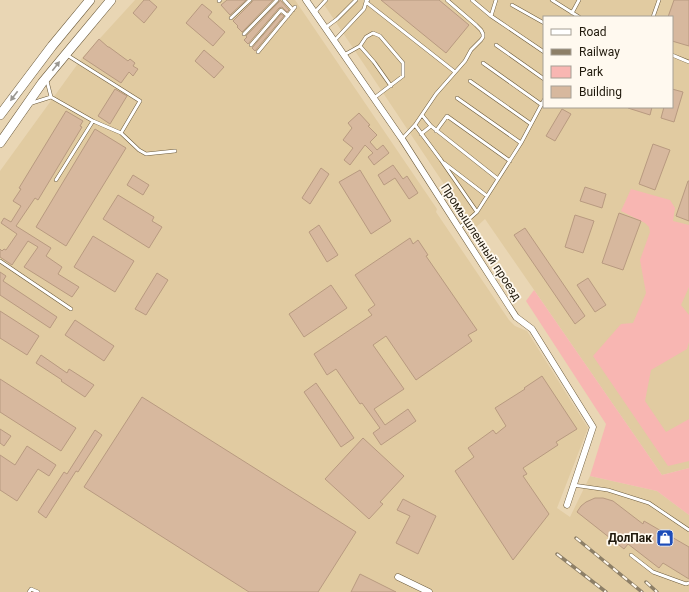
<svg xmlns="http://www.w3.org/2000/svg" width="689" height="592" font-family="Roboto,sans-serif">
<rect width="100%" height="100%" fill="#e9d6b4"/>
<path fill="#e1cba1" fill-rule="evenodd" d="M135,0h160l142,209 -1,3 73,108 6,6 12,5 61,97 -31,80 13,9 20,-41 67,15 32,24v77h-689v-421l82,-113z
M321,0h368v468l-27,7 -177,-256 -11,10zM544,17h128v90h-128z"/>
<path fill="#f8b6b2" d="M631,189l39,11 5,8 -2,13 16,4v62l-8,18 8,10v27l-2,7 -36,21 -6,31 21,31 23,-13v42l-21,5 -75,-110 28,-32 12,-1 13,-30 -6,-33 10,-28 -1,-5 -4,-4 -24,-12z
M534,290l128,185 27,-7v47l-32,-24 -67,-15 16,-52 -80,-123z"/>
<path fill="#d7b89e" stroke="#b89a80" d="M144,0h5l8,7 -13,16 -11,-10z
M227,0h19l-16,15 -9,-10z
M253,0h20l-31,32 -5,-5 1,-1 -5,-5 19,-19z
M280,0l9,10 -2,2 -5,-5 -3,1 -31,36 -4,-4 3,-3 -1,-1 33,-34z
M381,0h58l30,25 -23,28z
M674,0h15v46l-17,-5v-24h-4z
M202,4l10,8 -4,5 17,15 -12,14 -27,-23z
M281,14l3,2 -29,35 -3,-3z
M99,39l9,8h1l19,14 2,-2 5,4 -2,3 5,3 -5,7 -4,-4 -8,11 -38,-25z
M204,50l20,17 -10,11 -19,-17z
M115,89l12,7 -17,28 -12,-8z
M672,89l11,3 -9,30 -13,-4 3,-11h8z
M629,107h23l-2,8 -22,-7z
M562,109l9,5 -16,27 -9,-5z
M66,111l17,10 -3,5 2,1 -44,73 -3,-2 -19,28 35,22 -5,8 16,11 -4,7 21,13 -7,10 -48,-30 14,-20 -10,-6 -16,24 -12,-8v-8l2,2 2,-2 2,1 11,-16 -16,-11 3,-5 7,4 10,-16 -8,-5 8,-12 -2,-1z
M359,113l11,12 -2,1 9,9 -7,7 7,8 6,-5 6,8 -15,12 -6,-8 5,-4 -8,-8 -15,20 -6,-5 9,-12 -10,-8 9,-12 -4,-5z
M95,129l31,19 -60,98 -30,-19z
M653,144l17,6 -15,40 -16,-6z
M393,165l10,14 4,-3 11,17 -9,6 -14,-21 -11,7 -6,-10z
M321,168l8,6 -19,30 -8,-6z
M360,170l31,51 -20,13 -32,-52z
M133,175l16,10 -6,10 -16,-10z
M688,181h1v40l-13,-5z
M585,187l21,7 -4,14 -22,-7z
M118,195l36,22 -2,4 10,6 -13,21 -46,-29z
M619,213l22,8 -18,49 -21,-7z
M575,215l19,6 -11,32 -18,-6z
M319,225l19,30 -11,7 -18,-30z
M525,228l60,88 -10,8 -61,-89z
M93,236l41,25 -19,31 -41,-25z
M410,238l3,6 5,-4 10,15 -2,1 51,74 -9,5 4,6 -56,39 -30,-44 -13,9 31,44 -30,20 11,16 23,-16 8,12 -35,24 -8,-12 7,-5 -18,-25 -2,1 -24,-35 -9,6 -13,-21 58,-39 -4,-5 7,-5 -20,-30z
M0,272l6,4 -3,5 54,36 -7,11 -50,-33z
M157,273l11,7 -22,35 -11,-6z
M588,278l18,27 -11,7 -18,-27z
M331,285l16,23 -43,29 -15,-23z
M0,311l39,25 -12,19 -27,-17z
M75,320l39,26 -10,15 -39,-26z
M41,355l26,18 2,-4 25,16 -9,12 -24,-16 1,-1 -26,-17z
M542,376l35,53 -21,13 2,3 -35,23 4,6 -4,2 26,38 -36,46 -58,-89 19,-14 -6,-9 25,-18 3,4 10,-8 -11,-18 30,-19 -1,-1z
M0,379l76,49 -15,23 -61,-39z
M316,383l38,55 -13,9 -37,-55z
M142,397l214,135 -38,60h-69l-165,-105z
M0,429l11,7 -7,10 -4,-3z
M95,430l7,5 -24,37 -2,-1 -30,47 -8,-6 26,-40 3,2z
M363,438l41,38 -24,26 3,2 -14,15 -44,-40z
M27,446l29,19 -7,11 -11,-7 -21,32 -17,-11v-35l15,10z
M595,498h8l10,3 30,23 1,-3 45,26v32l-26,-16 -4,5 -31,-24 -4,5 -47,-37 4,-6 5,-4z
M403,499l33,17 -18,38 -22,-11 14,-27 -13,-6z
M360,574l36,18h-45z"/>
<g fill="none" stroke-linecap="round" stroke-linejoin="round">
<defs>
<path id="lane" d="M284,0l9,10
M366,0v2l89,70
M472,0l19,16 53,36
M552,0l27,17
M219,1l1,-1
M512,5l32,18
M315,12l11,-12
M572,13l7,-13
M491,16l5,-16
M653,17l6,-17
M231,18l19,-18
M325,28l12,-9 19,-19
M244,34l33,-34
M334,41l30,-32 2,-7 2,-2
M251,45l30,-35 7,6
M496,45l48,34
M360,46l14,16 17,24
M258,52l37,-45
M67,55l73,46 -19,32 18,17 7,4 29,-3
M344,55l16,-9 6,-9 7,-4 7,3 23,27v13l-29,22
M672,55l17,7
M483,63l59,42
M47,81l4,16
M470,81l61,43
M457,98l64,45
M32,103l19,-6 42,24 -37,59
M422,115l9,11 67,53
M93,121l28,12
M415,125l26,35 36,52
M436,131l11,-15 63,45
M421,134l10,-8
M402,139l13,-14 21,-31 29,-33 6,-11 10,-10 2,-3v-3l-2,-4 -5,-5 -29,-25
M444,163l43,33
M459,228l18,-16 44,-69 23,-43
M0,261l71,48
M573,485l35,5 41,13 40,27
M631,555l22,17 33,12 3,-1
M29,592l2,-3 7,3"/>
<path id="street" d="M306,0l96,139 114,178 16,12 61,98 -26,78
M398,577l31,15"/>
<path id="secondary" d="M0,115l52,-69 38,-46
M0,143l42,-60 24,-29 45,-54"/>
</defs>
<use href="#lane" stroke="#6c5b3c" stroke-width="4"/>
<use href="#street" stroke="#6c5b3c" stroke-width="7"/>
<use href="#secondary" stroke="#6c5b3c" stroke-width="10"/>
<use href="#lane" stroke="#fff" stroke-width="3"/>
<use href="#street" stroke="#fff" stroke-width="6"/>
<use href="#secondary" stroke="#fff" stroke-width="9"/>
<defs>
<path id="rail" d="M576,538l66,54
M557,554l49,38
M646,582l11,10"/>
</defs>
<use href="#rail" stroke="#8d7f67" stroke-width="3.5"/>
<use href="#rail" stroke="#fff9ef" stroke-width="2" stroke-dasharray="6" stroke-linecap="butt"/>
</g>
<defs><path id="oneway-solid" d="M-6-.8H1V-3.2L6.5 0L1 3.2V.8H-6Z"/></defs>
<g fill="#9b9892">
<use href="#oneway-solid" transform="translate(56 66) rotate(-52)"/>
<use href="#oneway-solid" transform="translate(14 96) rotate(127)"/>
</g>
<defs>
<symbol id="shop-square" viewBox="-11 -11 22 22"><rect x="-9" y="-9" width="18" height="18" rx="4" fill="#1c4cb9" stroke="#fff9ef"/><path d="M-5-2.5h2.3a2.7 3.5 0 0 1 5.4 0H5L5.5 6h-11ZM-1.5-2.5h3a1.5 2.3 0 0 0-3 0Z" fill="#fff"/></symbol>
</defs>
<g fill-rule="evenodd">
<use href="#shop-square" x="655" y="528" width="20" height="20"/>
</g>
<g text-anchor="middle" stroke-width="3.5" stroke-linejoin="round" paint-order="stroke">
<g font-size="12" fill="#211a0d" stroke="#fff9ef">
<text transform="translate(481 242) rotate(57)" y="4">Промышленный проезд</text>
</g>
<g font-size="12" font-weight="bold" fill="#211a0d" stroke="#fff9ef" text-anchor="end">
<text x="652" y="542">ДолПак</text>
</g>
</g>
<rect x="543" y="16" width="130" height="92" fill="#fff9ef" stroke="#a6a095"/>
<rect x="551" y="29" width="20" height="6" fill="#ffffff" stroke="#a6a095"/>
<text x="579" y="36" font-size="12" fill="#211a0d">Road</text>
<rect x="551" y="49" width="20" height="6" fill="#8d7f67" stroke="#a6a095"/>
<text x="579" y="56" font-size="12" fill="#211a0d">Railway</text>
<rect x="551" y="66" width="20" height="12" fill="#f8b6b2" stroke="#a6a095"/>
<text x="579" y="76" font-size="12" fill="#211a0d">Park</text>
<rect x="551" y="86" width="20" height="12" fill="#d7b89e" stroke="#a6a095"/>
<text x="579" y="96" font-size="12" fill="#211a0d">Building</text>
</svg>
